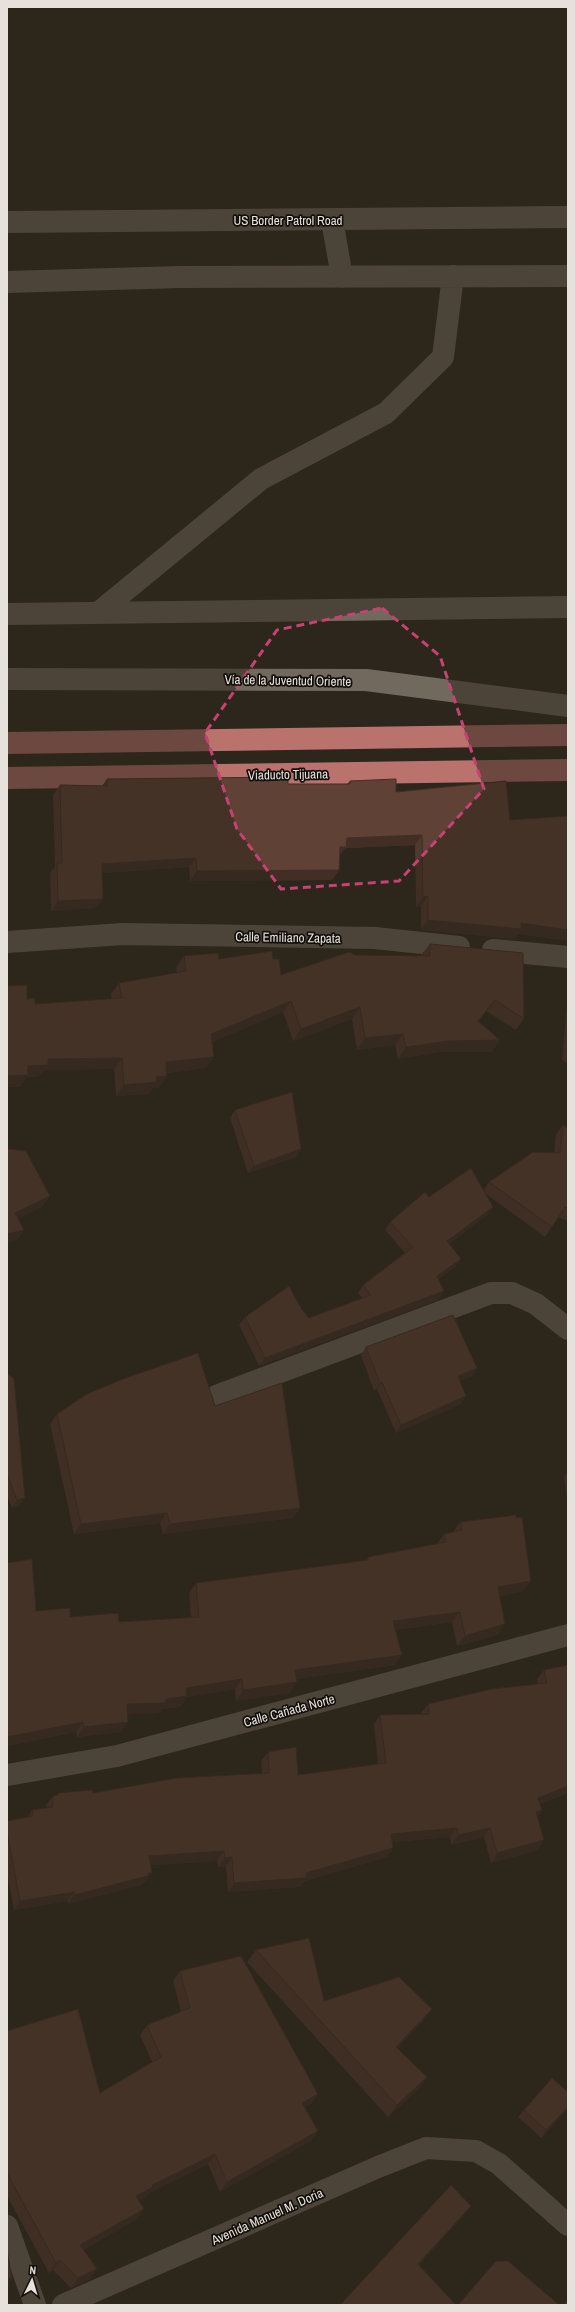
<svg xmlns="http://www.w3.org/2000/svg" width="575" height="2312" font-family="'Archivo Narrow',sans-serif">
<rect width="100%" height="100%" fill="#2d261c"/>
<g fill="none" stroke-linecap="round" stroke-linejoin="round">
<path stroke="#72695e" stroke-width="22" d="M332,220l10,57
M7,222l561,-5
M7,282l174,-5 387,-1
M98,613l163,-134 125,-66 57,-56 10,-81
M7,614l561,-7
M7,679l359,1 202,26
M7,942l116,-8 252,4 84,9
M493,950l75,7
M216,1396l275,-103h21l24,11 32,25
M7,1775l110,-19 451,-121
M7,2226l28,79
M63,2305l315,-138 48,-19 50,3 23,13 69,61"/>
<path stroke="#ba726d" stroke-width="22" d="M7,743l561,-8
M7,778l561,-8"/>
</g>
<path fill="#52382e" d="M107,779l181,5h59l3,-3 46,11 122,142 -3,5 -94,-9v-24l-5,1 -1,-62 -70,3 -6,8v14l-7,10 -142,1 -1,-14 -87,6 1,26 -7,9 -45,3 -1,-38 5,-7 -2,-71 7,-10 42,1z
M430,944l94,75 -8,11 -30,-19 -7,11 13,30h-52l-42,7 -3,-14 -38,5 -5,-31 -59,22 -10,-29 -71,30 -6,26 -39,5 -8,15h-6l-4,6 -33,2 -2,-27 -70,1 -4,6 -13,1 -7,10h-13v-101l28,18 77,-5 -1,-5 8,-11 58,-10 -1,-6 8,-11 35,3h54l8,16 74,-20 66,1v-1z
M568,994v70l-6,-4z
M235,1110l66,39 -5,8 -48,16 -18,-55z
M563,1125l5,3v93l-10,-4 -13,20 -59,-43 7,13 -6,8 -38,29 12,15 -6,8 -17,12 6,12 -6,9 -179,66 -20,-41 6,-8 57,-7 7,8 53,-20 -4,-5 5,-8 42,-32 -20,-23 5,-8 39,-25 55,-7 5,-8 65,-29 2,-19z
M366,1347l111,21 -5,8 -12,5 6,15 -5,8 -65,29 -19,-44 -3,2 -13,-36z
M7,1373l12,133 -7,2 -5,-12z
M215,1406l85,102 -7,10 -130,16 -3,-11 -86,11 -24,-110 7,-10z
M568,1471v36l-4,-30z
M460,1522l63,69 -23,5 -2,39 -41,11 -5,-24 -57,8v35l-99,14 -6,14 -54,8 -1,-12 -48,8 -7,10 -18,2 -3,4 -32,1 -6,18 -44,5 -1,-5 -69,14v-183l29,48 34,6 49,5 72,-4 -2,-25 7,-10 170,-23 2,-3 69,-13 7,-10 9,-2z
M544,1670l24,123 -28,11 -2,13v33l-47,13 -7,-26 -33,8 -1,-8 -58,5 1,6 -6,9 -82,24 -5,6 -72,5 -2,-25h-8l-1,-6 -66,4 1,8 -7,9h-1l-3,3 -73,19 -1,-3 -53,9 -7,-36v-53l21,-4 4,-7 15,-2 -1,-3 7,-9h3l2,-3h35l169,-20 -1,-12 7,-9 30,23 80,-11 -4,-40 6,-9 42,-1 -1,-1 7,-9 110,-20 -1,-5z
M256,1950l68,51 108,8 -9,12 -25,27 21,41 -31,28 -141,-155z
M180,1971l138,123 -7,10 -6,3 13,24 -7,10 -91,51 -12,-28 -59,29 -3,4 -7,4 -2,18 -54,31 7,29 -19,9 -18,-18 -4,3 -42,-77v-165l93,62 52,-31 -12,-27 7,-10 34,-13 -8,-31z
M568,2092v17l-27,29 -23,-21 6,-7z"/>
<path fill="#422e25" d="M422,835l-7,10 -70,3 -6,9h-6l14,-19z
M196,858l-7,9 -94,6 7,-9z
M339,870l-7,10 -142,1 7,-10z
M428,896l-7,10 -5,1 7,-10z
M103,899l-7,9 -45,3 7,-10z
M428,920l93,3 47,7v11l-50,-7 -3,5 -94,-9z
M291,1001l-8,11 -80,34 8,-12z
M360,1007l-8,12 -59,22 8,-12z
M403,1034l-8,11 -38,5 8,-12z
M500,1040l-8,12h-52l-42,7 8,-12 42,-6z
M214,1057l-8,11 -48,6 8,-12z
M122,1058l-8,11 -70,1 -4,6 -13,1 -7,10h-13v-11l21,-10 20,-7z
M167,1076l-8,12h-6l-4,6 -33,2 8,-11 32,-8z
M301,1149l-5,8 -48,16 6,-7z
M50,1196l-8,11 -35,17 8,-11z
M493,1207l-6,8 -46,34 6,-8z
M24,1230l-7,10 -10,3v-9z
M461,1259l-6,8 -24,17 6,-8z
M444,1291l-6,9 -179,66 6,-8z
M477,1368l-5,8 -20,8 6,-8z
M382,1382l-5,7 -3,2 6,-8z
M466,1396l-5,8 -65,29 5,-8z
M25,1498l-6,8 -7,2 5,-8z
M300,1508l-7,10 -130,16 7,-10z
M167,1513l-7,10 -86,11 7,-10z
M531,1581l-8,10 -32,7 7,-11z
M460,1612l-8,10 -67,9 8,-10z
M505,1624l-7,11 -41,11 8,-10z
M402,1655l-7,10 -107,15 7,-10z
M242,1679l-7,10 -48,8 -7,10 -18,2 -3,4 -40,2 8,-11 39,-5 20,-11z
M297,1682l-7,11 -54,8 7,-11z
M83,1722l-7,10 -69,14v-9z
M128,1722l-7,10 -44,5 7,-10z
M568,1786v7l-37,14 7,-9z
M542,1810l-7,10 1,-8z
M457,1828l-7,9 -66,6 7,-9z
M490,1828l-6,9 -33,8 7,-10z
M544,1840l-6,10 -47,13 6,-10z
M393,1848l-6,9 -82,24 -5,6 -72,5 6,-9 72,-10z
M224,1851l-7,10 -74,5 6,-10z
M232,1857l-6,10h-8l7,-9z
M148,1873h4l-7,9h-1l-3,3 -73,19 6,-9z
M74,1892l-7,9 -53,9 6,-9z
M432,2009l-9,12 -35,38 8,-12z
M427,2077l-8,12 -31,28 9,-12z
M318,2094l-7,10 -16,9 7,-10z
M568,2107v2l-27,29 5,-8z
M318,2131l-7,10 -91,51 7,-10z
M215,2154l-7,10 -59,29 -3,4 -16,9 6,-10 16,-11z
M471,2206l-7,9 -52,58 6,-9z
M144,2209l-7,10 -64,36 7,-10z
M60,2260l-7,10 -4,3 7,-10z
M97,2269l-7,10 -19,9 7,-10z
M7,2278h5l-5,7z"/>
<path fill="#5f4135" stroke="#422e25" d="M288,777v7h62v-3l46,-2v13l110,-11 4,39 58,-4v114l-47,-7v6l-93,-9v-24l-5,1 -1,-62 -75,3 -1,9h-6l-1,23 -142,1 -1,-13 -94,6 1,35 -45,2 -1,-38h5l-2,-78 47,1v-7z
M430,944l93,9 1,66 -29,-19 -17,21 22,19 -52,1 -42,6 -3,-13 -38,4 -5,-31 -59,22 -10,-28 -80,33 3,23 -48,5 1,14 -11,1 1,5 -33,3 -2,-27 -74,1v6l-20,1v9l-21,1v-90l20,-1v14l8,-1v6l87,-6 -3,-15 67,-12 -2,-15 34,-3 1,6 53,-8 1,8h6l2,16 68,-23 6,3 75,1z
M292,1092l9,57 -47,17 -19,-56z
M563,1125l5,3v80l-3,-1 -13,20 -63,-45 44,-30 27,1z
M9,1149l17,2 24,45 -35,17 9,17 -17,4v-84z
M471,1168l22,39 -46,34 14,18 -24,17 7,15 -179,67 -20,-41 44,-31 13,24 7,8 62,-23 -8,-10 50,-38 -23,-25 35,-30 4,5z
M453,1315l24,53 -19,8 8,20 -65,29 -19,-43 -2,1 -14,-36z
M198,1353l17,53 67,-23 18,125 -130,16 -3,-11 -86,11 -24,-110 30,-20 36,-15z
M7,1373l7,6 11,119 -8,2 -10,-26z
M516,1515v3l6,-1 9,64 -33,6 7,37 -40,12 -5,-24 -67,9 9,34 -107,15 2,12 -54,8 -1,-11 -56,9 1,8 -21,3v4l-39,1 1,18 -44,5 -1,-5 -76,15v-174l25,-4 4,52 34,-3v9l48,-4 1,9 80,-5 -3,-34 172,-23v-3l78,-15 -2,-8 18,-4 -2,-8z
M568,1665v121l-30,12 4,12 -6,2 8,28 -47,13 -7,-25 -32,7 -1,-7 -66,6 2,14 -87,25v5l-72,5 -2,-26 -7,1 -1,-7 -75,5 3,17h-4v3l-74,19v-3l-54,9 -13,-70v-10l26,-5 -1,-6 21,-3v-11l5,-1v-2l34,-3 1,3 84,-15 92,-5 -1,-21 28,-5 2,28 88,-12 -6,-48 49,-1 -1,-10 64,-15 55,-6 -3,-13z
M309,1938l15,63 75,-24 33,32 -36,38 31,30 -30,28 -141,-155z
M241,1956l77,138 -16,9 16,28 -91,51 -12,-28 -63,31 1,2 -17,9 8,13 -64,36 17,24 -19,9 -18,-18 -4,3 -49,-90v-142l71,-22 22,84 61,-36 -14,-32 43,-17 -10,-37z
M552,2078l16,14v15l-22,23 -22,-20z
M451,2185l20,21 -53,58 38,41h-116z
M7,2251l5,27h-5z
M496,2261h12l51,44h-101z
M568,2300v5h-4z"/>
<path d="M0 0H575V2312H0ZM382,608l58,48 44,133 -85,92 -118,8 -44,-60 -32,-96 72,-103z" fill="#2d261c" fill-opacity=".55" fill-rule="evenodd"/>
<path fill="none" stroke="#c94075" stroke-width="3" stroke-dasharray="8 5" stroke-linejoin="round" d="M382,608l58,48 44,133 -85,92 -118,8 -44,-60 -32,-96 72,-103z"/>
<g text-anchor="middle" stroke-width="3.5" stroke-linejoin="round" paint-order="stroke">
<g font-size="13" fill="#e6e1db" stroke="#120f0b">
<text x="288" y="225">US Border Patrol Road</text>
<text transform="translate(288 680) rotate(1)" y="5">Vía de la Juventud Oriente</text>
<text transform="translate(288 774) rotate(-1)" y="5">Viaducto Tijuana</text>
<text transform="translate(288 937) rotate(1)" y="5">Calle Emiliano Zapata</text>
<text transform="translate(289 1710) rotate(-15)" y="5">Calle Cañada Norte</text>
<text transform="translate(267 2216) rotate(-24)" y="5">Avenida Manuel M. Doria</text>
</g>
</g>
<rect width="575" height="2312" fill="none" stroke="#e6e1db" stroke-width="16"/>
<g transform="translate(32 2280) rotate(5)" stroke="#120f0b" stroke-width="3" paint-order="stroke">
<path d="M0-3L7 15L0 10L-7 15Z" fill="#e6e1db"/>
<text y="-6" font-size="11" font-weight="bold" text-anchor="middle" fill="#e6e1db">N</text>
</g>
</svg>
